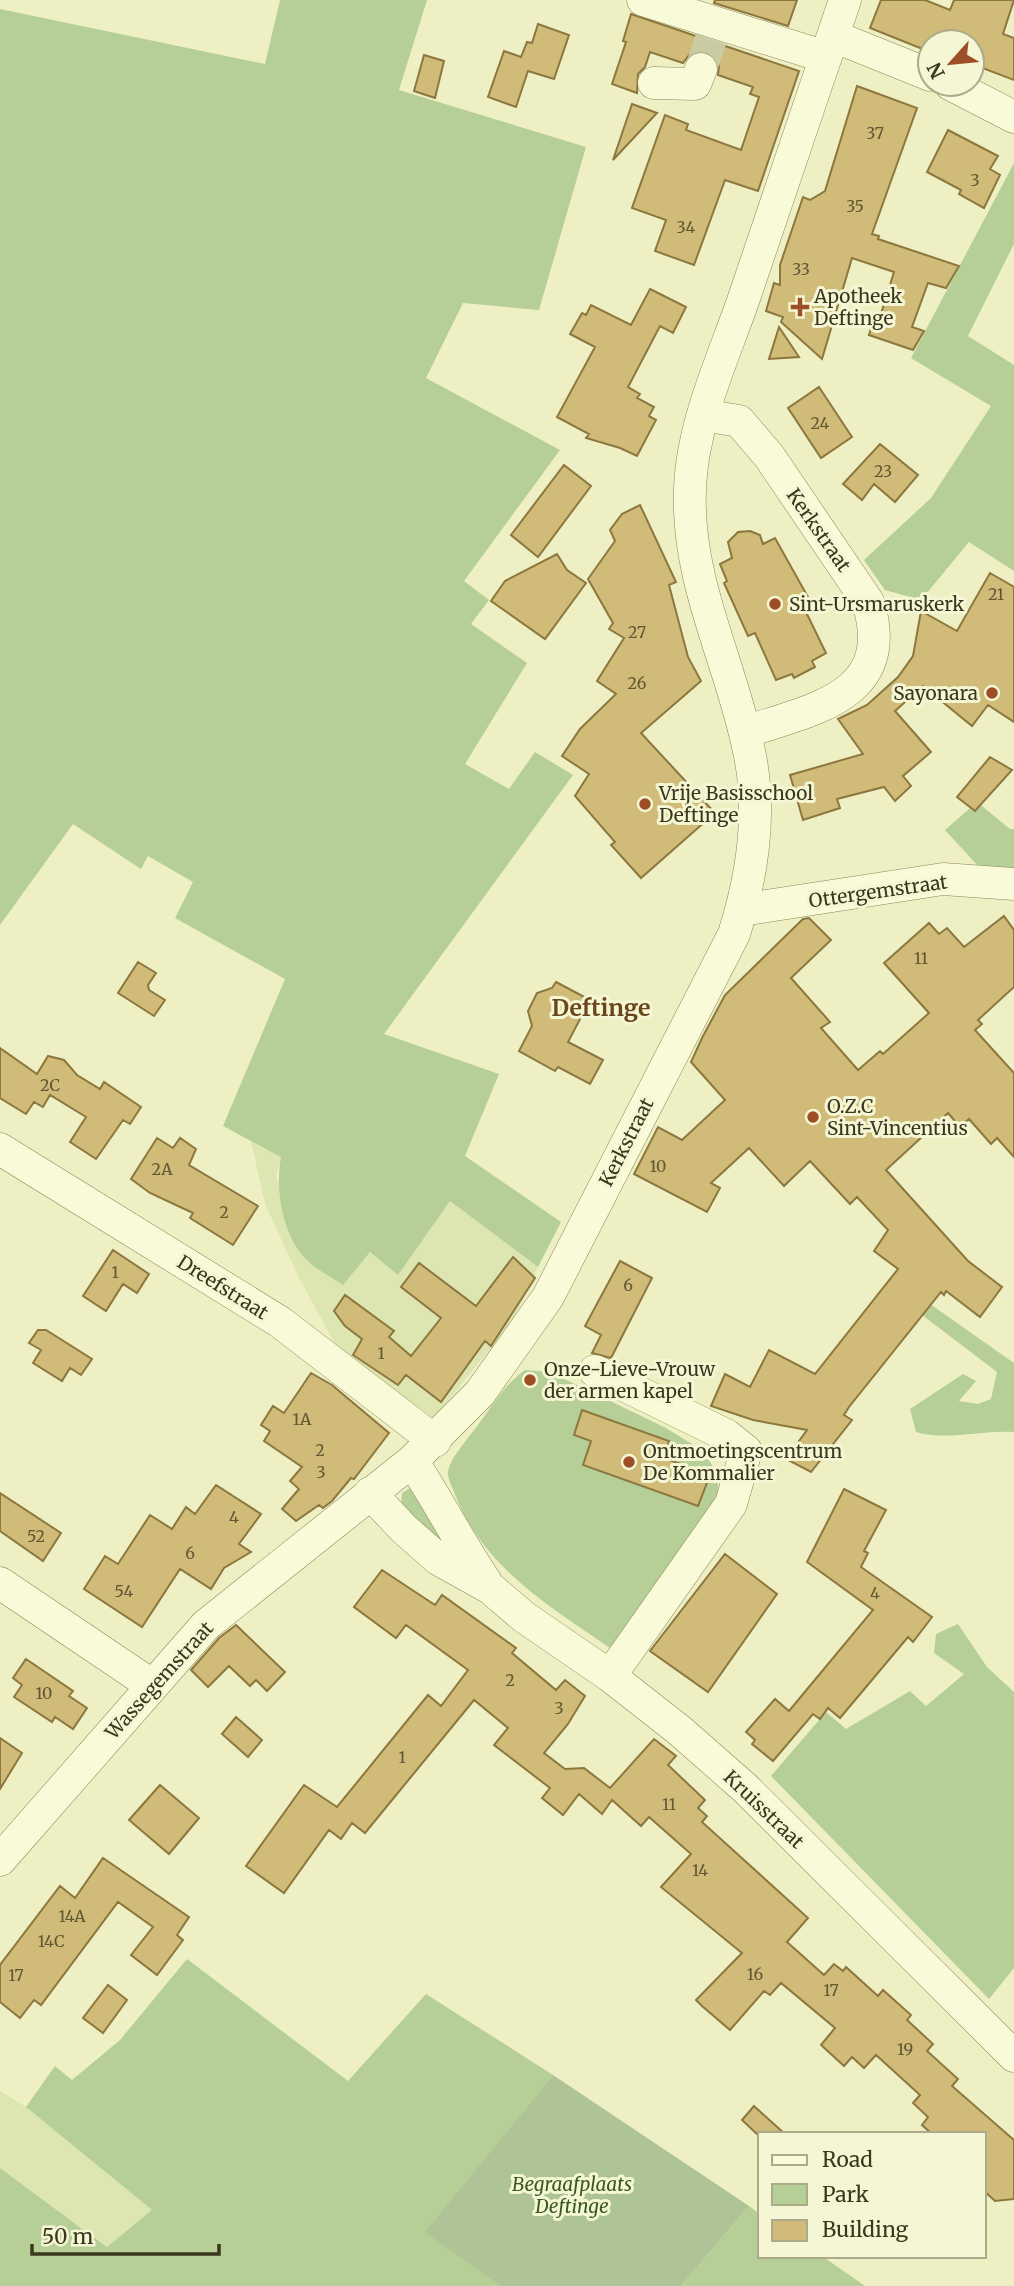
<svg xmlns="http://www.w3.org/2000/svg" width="1014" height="2286" font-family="Merriweather,serif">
<rect width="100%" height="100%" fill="#eef0c4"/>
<path fill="#dde6b1" d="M251,1141l30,16 -5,20 67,107 27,-32 28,22 52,-73 88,66 -24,52 -80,99 -95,-67 -40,-73 -34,-74z
M0,2091l26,16 126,103 -44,37 -108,-79z"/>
<path fill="#b5cf97" d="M280,0h147l-28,90 187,57 -47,163 -76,-7 -37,75 134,72 -96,131 25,19 -18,24 56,39 -62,101 44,25 26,-37 38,23 -189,259 115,40 -34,82 96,66 -23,45 -88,-66 -52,74 -28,-23 -27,33c-11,-8 -27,-15 -36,-25 -25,-24 -32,-72 -26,-103l-58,-31 62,-147 -110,-61 18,-36 -45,-26 -7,13 -68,-45 -73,101v-916l265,55z
M1014,163v81l-46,92 46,29v206l-45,-29 -48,58 -36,-10 -21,-30 67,-62 60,-92 -80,-48z
M977,802l33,27h4v46l-35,-8 -34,-37z
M930,1304l84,59v69c-32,-2 -68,9 -98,0l-6,-23 53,-35 13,7 -17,20 19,3 13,-5 6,-27 -75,-57z
M525,1370l25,2 114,55 40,24 14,25v32l-100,138 -8,2c-60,-41 -126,-81 -154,-151 -2,-7 -9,-18 -8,-25 3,-17 23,-36 32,-50 14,-19 25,-38 45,-52z
M410,1488h6l32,60 -47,-42 1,-13z
M958,1624l29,43 27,25v276l-25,31 -218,-223 55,-64 20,17 64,-38 16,15 38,-32 -30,-21 2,-19z
M187,1959l161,122 78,-87 127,81 -127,157 74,54h-500v-118l107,79 45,-37 -126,-103 29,-41 17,14 48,-40z
M749,2206l11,8v42h62l43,30h-184z"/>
<path fill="#afc496" d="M553,2075l196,131 -68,80h-181l-75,-54z"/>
<path fill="#d0bb78" stroke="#8c773e" stroke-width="2" d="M715,0h82l-9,26 -74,-23z
M881,0h44l25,10 4,-10h60l-11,34 11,4v42l-42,-16v-22h-42v10l-60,-24z
M631,14l168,57 -41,120 -33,-11 -31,85 -39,-14 11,-31 -34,-12 33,-93 23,9 -2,6 55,20 18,-53 -9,-3 3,-7 -35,-12 1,-9 -4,-9 -16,-6 -10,4 -6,8 -33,-11 -5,15 -7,7 -1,19 -25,-9 14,-42 -3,-1z
M538,24l31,11 -15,44 -26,-8 -12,36 -28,-10 16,-46 17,6 6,-15 5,1z
M424,55l20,6 -9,37 -21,-7z
M857,86l60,22 -45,126 7,2 -1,3 81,27 -13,22 -18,-5 -16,44 12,4 -11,19 -44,-15 6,-20 5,2 14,-45 -42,-14 -30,101 -41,-37 2,-5 -17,-6 8,-28 6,2v-20l23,-68 7,3 15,-9z
M632,104l25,9 -44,47z
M948,130l50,26 -8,13 10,6 -16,33 -25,-14 2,-4 -34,-18z
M650,289l36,18 -13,26 -13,-7 -32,61 12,7 -3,4 17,9 -5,9 7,4 -19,36 -17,-8 -34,-10 3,-4 -32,-17 38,-70 -25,-13 12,-21 4,2 5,-10 40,20z
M779,327l20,30 -30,2z
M819,387l33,50 -31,21 -33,-50z
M880,444l38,31 -23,27 -21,-18 -12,16 -19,-16z
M564,465l27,21 -53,71 -27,-22z
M640,505l36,77 -7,3 19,72 13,24 -60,52 74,80 -74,65 -30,-33 4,-3 -40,-46 14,-22 -27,-18 18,-27 36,-35 -19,-13 27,-43 -15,-9 4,-6 -25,-44 27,-38 -5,-11 12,-16z
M750,531l10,4 3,9 12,-6 38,68 -8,4 21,43 -14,8 3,6 -21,11 -2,-4 -16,6 -21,-47 -7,3 -24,-53 3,-2 -7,-17 12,-6 -4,-16 10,-10z
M557,554l10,16 19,13 -41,56 -54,-38 14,-20z
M990,573l24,14v135l-26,-17 -16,21 -49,-40 -28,25 36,41 -28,24 8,10 -16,15 -11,-14 -47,12 3,9 -37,12 -13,-45 73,-21 -25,-35 29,-14 31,-28 15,-21 8,-45 36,20z
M990,757l22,13 -37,41 -18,-14z
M1004,916l10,14v57l-36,33 4,4 -7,6 39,43v84l-17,-19 -6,6 -22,-25 -9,8 -12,-14 -62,57 82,91 34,26 -22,30 -34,-26 -2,4 -3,-3 -92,115 -5,8 8,5 -41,52 -25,-13 21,-29 -54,-10 -42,-14 14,-32 25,13 19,-37 46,24 83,-105 -24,-18 14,-21 -31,-33 -7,7 -40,-43 -26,25 -35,-38 -38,35 9,5 -13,24 -73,-38 24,-47 24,13 43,-40 -34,-38 11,-24 23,-43 78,-76 6,-1 22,22 -40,38 39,44 -9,6 37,42 22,-19 3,3 46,-41 -45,-50 45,-40 10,11 8,-6 17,19z
M138,962l18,11 -8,12 1,5 16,10 -11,16 -36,-23z
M556,982l34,18 -22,42 35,18 -13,24 -32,-17 -3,4 -36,-20 13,-25 -4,-15 9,-18 15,-5z
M0,1048l37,26 11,-18 16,4 13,15 23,14 4,-7 37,25 -11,17 -7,-4 -27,39 -26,-17 16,-25 -36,-22 -7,12 -9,-5 -8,12 -26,-16z
M157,1138l16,10 7,-10 16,11 -7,16 69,41 -25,39 -43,-27 3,-5 -43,-20 -19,-14z
M113,1250l36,24 -12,19 -14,-9 -17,27 -23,-15z
M513,1257l22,21 -44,68 -6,-5 -44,61 -35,-27 -8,10 -45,-30 9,-16 -17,-13 -11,-15 11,-16 49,36 -5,6 22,19 30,-38 -40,-31 18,-24 57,43z
M620,1261l32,17 -41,80 -19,-5 9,-18 -16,-9z
M38,1330h8l46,29 -11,16 -11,-7 -8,13 -29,-18 8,-13 -12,-7z
M311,1373l21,12 57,48 -35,46 -3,-1 -19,23 -9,7 -4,-3 -23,16 -14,-12 17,-20 -9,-8 12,-14 -38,-26 6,-10 -9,-6 12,-19 11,7z
M582,1410l87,31 -5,17 46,17 -12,31 -115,-41 8,-24 -17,-6z
M216,1485l45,29 -22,30 12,8 -27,16 -13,21 -31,-20 -38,58 -58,-38 21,-33 13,8 32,-49 22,14 14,-22 9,7z
M844,1489l42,21 -22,41 4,2 -7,14 71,50 -19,25 -5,-5 -68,81 -12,-10 -8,11 -7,-5 -40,47 -21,-17 3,-4 -9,-8 29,-33 14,12 84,-101 -66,-48z
M0,1493l61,40 -18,28 -43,-30z
M725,1554l52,40 -69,98 -58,-41z
M382,1570l53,35 7,-10 74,53 -4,5 44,37 9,-10 20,16 -17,28 -24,29 21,16 19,-1 26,20 44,-49 22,17 -8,9 37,35 -7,8 9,8 -5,6 106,96 -21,24 37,33 10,-11 9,7 3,-4 32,29 5,-6 28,25 -4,5 26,24 -6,7 31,28 -6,7 62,54v59l-19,2 -11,-10v-57h-52l-10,-9 6,-8 -15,-14 7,-8 -44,-40 -12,13 -12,-11 -8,9 -23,-21 14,-17 -54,-45 -11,12 -6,-4 -34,39 -28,-24 -6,-6 46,-47 -81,-66 30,-33 -42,-37 -8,9 -29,-26 -10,14 -23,-20 -16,21 -21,-17 8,-10 -56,-43 14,-17 -34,-28 -109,133 -13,-10 -11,16 -12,-9 -45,63 -38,-27 58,-81 33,22 91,-112 13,11 27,-36 -62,-45 -10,13 -42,-31z
M236,1625l49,47 -18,19 -11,-11 -6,6 -21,-20 -21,21 -17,-17 28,-32z
M26,1659l47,32 -4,5 18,12 -14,21 -18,-12 -3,5 -38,-25 8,-12 -9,-7z
M236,1717l26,23 -14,17 -26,-23z
M0,1738l22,15 -22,36z
M160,1785l39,33 -30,36 -40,-34z
M103,1858l86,59 -12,18 6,5 -26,35 -26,-20 22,-28 -35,-25 -77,103 -7,-5 -14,18 -20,-16v-37l60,-79 15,12z
M108,1985l19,15 -24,33 -20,-15z
M754,2106l31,28h-25v3l-18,-17z"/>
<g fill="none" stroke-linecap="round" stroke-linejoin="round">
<path stroke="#cacba3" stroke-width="32" stroke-dasharray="32 16" stroke-linecap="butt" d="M701,69l10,-30"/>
<defs>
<path id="minor" d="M643,0l183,57
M833,36l97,39
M654,83l41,1 6,-15
M950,84l64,33
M703,415l36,6 30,35 99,146c29,94 -54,107 -123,130
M741,910l202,-31 71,5
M0,1149l280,173 155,119
M595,1371l131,64 20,16 -15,53 -121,172
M412,1461c26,39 47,81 74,121
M370,1493l34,36 34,30 52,29 34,29 86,59 69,54 66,58 269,268
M0,1583l150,101
M0,1860l206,-235 206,-164 68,-68 68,-96 186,-363c18,-57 28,-123 15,-183 -18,-89 -63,-169 -59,-262 2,-64 32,-128 53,-188 34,-100 68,-201 102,-301"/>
</defs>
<use href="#minor" stroke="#8c8559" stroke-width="33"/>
<use href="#minor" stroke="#f9fad8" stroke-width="32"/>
</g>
<g fill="#9e4e26" stroke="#f5f7d4" stroke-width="2.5">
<path d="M796.5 296.5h7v7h7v7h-7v7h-7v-7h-7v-7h7z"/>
<circle cx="775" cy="604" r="7"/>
<circle cx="992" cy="693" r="7"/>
<circle cx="645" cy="804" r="7"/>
<circle cx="813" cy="1117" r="7"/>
<circle cx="530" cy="1380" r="7"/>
<circle cx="629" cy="1462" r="7"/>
</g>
<g text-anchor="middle" stroke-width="6" stroke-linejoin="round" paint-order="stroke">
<g font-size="16" fill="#605734">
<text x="875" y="139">37</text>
<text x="975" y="186">3</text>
<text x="855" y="212">35</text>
<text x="686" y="233">34</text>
<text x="801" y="275">33</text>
<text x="820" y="429">24</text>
<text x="883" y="477">23</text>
<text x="996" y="600">21</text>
<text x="637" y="638">27</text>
<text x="637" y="689">26</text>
<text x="921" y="964">11</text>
<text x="50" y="1091">2C</text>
<text x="658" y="1172">10</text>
<text x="162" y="1175">2A</text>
<text x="224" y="1218">2</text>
<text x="115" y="1278">1</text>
<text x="628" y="1291">6</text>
<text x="381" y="1359">1</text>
<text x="302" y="1425">1A</text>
<text x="320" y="1456">2</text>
<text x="321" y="1478">3</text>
<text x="234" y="1523">4</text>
<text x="36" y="1542">52</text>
<text x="190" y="1559">6</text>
<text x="124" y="1597">54</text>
<text x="875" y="1599">4</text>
<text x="510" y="1686">2</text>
<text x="44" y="1699">10</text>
<text x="559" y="1714">3</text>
<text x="402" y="1763">1</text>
<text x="669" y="1810">11</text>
<text x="700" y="1876">14</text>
<text x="72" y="1922">14A</text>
<text x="51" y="1947">14C</text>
<text x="755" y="1980">16</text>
<text x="16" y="1981">17</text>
<text x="831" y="1996">17</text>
<text x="905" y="2055">19</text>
</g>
<g font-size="19" fill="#3b361e" stroke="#f5f7d4" text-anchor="start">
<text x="814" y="303">Apotheek<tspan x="814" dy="22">Deftinge</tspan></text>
<text x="789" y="611">Sint-Ursmaruskerk</text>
<text x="978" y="700" text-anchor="end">Sayonara</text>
<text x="659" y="800">Vrije Basisschool<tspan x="659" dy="22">Deftinge</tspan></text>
<text x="827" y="1113">O.Z.C<tspan x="827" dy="22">Sint-Vincentius</tspan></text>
<text x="544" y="1376">Onze-Lieve-Vrouw<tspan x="544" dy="22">der armen kapel</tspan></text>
<text x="643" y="1458">Ontmoetingscentrum<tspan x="643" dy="22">De Kommalier</tspan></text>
</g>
<g font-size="19" fill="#3b361e" stroke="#f5f7d4">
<text transform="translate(819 530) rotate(55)" y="7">Kerkstraat</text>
<text transform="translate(878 891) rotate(-8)" y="7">Ottergemstraat</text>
<text transform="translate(626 1142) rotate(-63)" y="7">Kerkstraat</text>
<text transform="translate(223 1287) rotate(32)" y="7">Dreefstraat</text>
<text transform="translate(159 1680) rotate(-48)" y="7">Wassegemstraat</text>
<text transform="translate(764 1809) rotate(44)" y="7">Kruisstraat</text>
</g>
<g font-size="19" font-style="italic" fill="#395824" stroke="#f5f7d4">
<text x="572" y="2191">Begraafplaats<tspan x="572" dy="22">Deftinge</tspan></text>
</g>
<g font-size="23" font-weight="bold" fill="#6a461b" stroke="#f5f7d4">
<text x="601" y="1016">Deftinge</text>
</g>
</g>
<rect x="758" y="2132" width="228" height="126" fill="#f5f7d4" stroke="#abaa8b" stroke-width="2"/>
<rect x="772" y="2155" width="35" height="10" fill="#f9fad8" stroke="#abaa8b" stroke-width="2"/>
<text x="822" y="2167" font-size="21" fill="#3b361e">Road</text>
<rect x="772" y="2184" width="35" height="21" fill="#b5cf97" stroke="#abaa8b" stroke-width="2"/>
<text x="822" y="2202" font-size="21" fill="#3b361e">Park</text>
<rect x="772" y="2220" width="35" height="21" fill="#d0bb78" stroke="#abaa8b" stroke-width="2"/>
<text x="822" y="2237" font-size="21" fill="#3b361e">Building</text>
<g transform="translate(951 63) rotate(243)"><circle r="33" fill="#f5f7d4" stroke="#abaa8b" stroke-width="2"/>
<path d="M0-5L12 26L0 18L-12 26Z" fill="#9e4e26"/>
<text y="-10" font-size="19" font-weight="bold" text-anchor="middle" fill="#3b361e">N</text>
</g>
<path d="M32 2244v10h187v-10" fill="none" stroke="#3b361e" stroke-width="3.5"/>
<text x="42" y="2244" font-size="21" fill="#3b361e" stroke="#f5f7d4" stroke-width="5" paint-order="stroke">50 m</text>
</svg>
